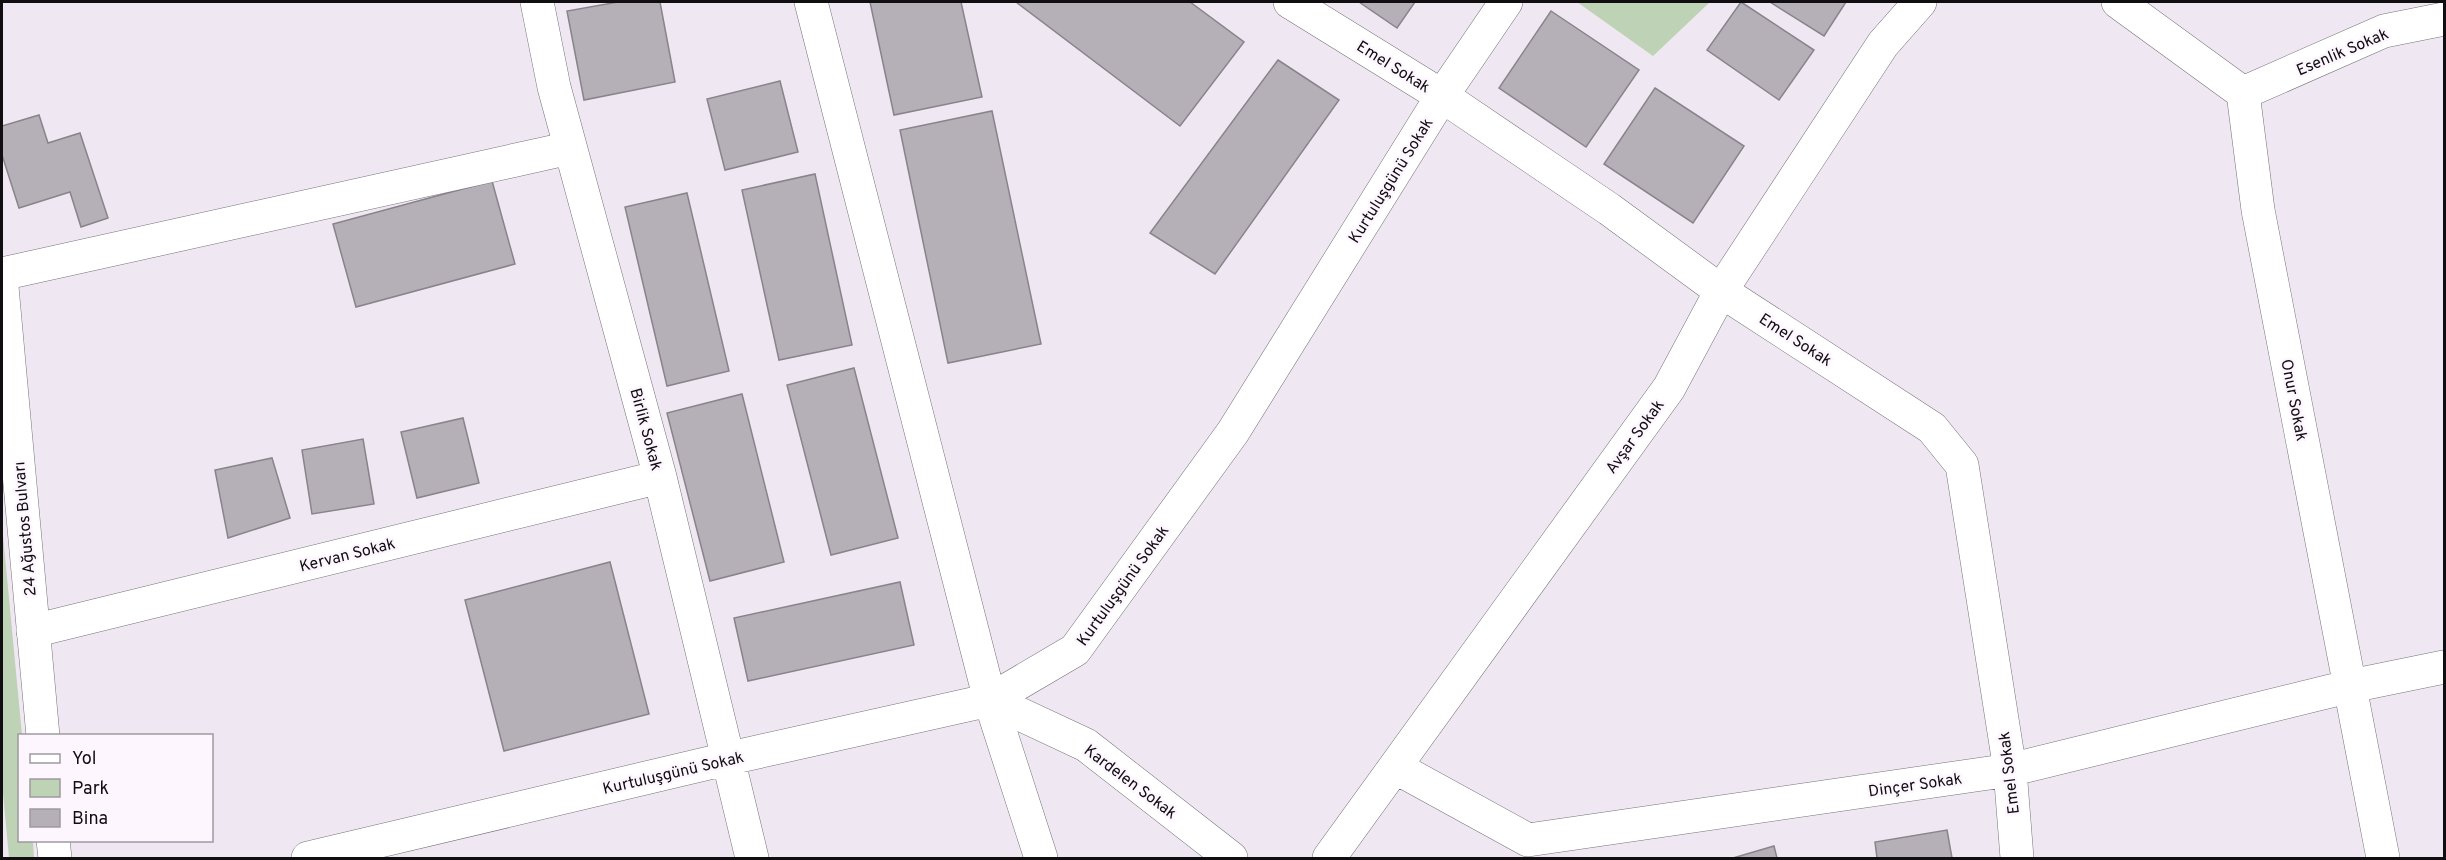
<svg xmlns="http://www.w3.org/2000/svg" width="2446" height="860" font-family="Overpass,sans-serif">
<rect width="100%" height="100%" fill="#efe8f2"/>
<path fill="#bed2b5" d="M1577,2h133l-57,54z
M2,525l20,210 -2,1v104l13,1 1,17h-25l-7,-76z"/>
<path fill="#b5afb7" stroke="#89838b" stroke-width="1.5" d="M618,2h42l15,80 -91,18 -17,-89z
M870,2h91l21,95 -88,18z
M1016,2h174l54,40 -64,84z
M1359,2h56l-18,26z
M1741,2l73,48 -35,50 -72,-50z
M1770,2h76l-22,34z
M1551,11l88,59 -53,77 -87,-59z
M1278,60l61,40 -124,174 -65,-41z
M780,81l18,71 -73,18 -18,-71z
M1655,88l89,58 -51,77 -89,-59z
M992,111l49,233 -93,19 -48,-233z
M39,115l9,28 32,-10 28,85 -27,9 -11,-35 -51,16 -17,-53v-29z
M815,174l37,171 -73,15 -37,-170z
M492,181l23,83 -159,43 -23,-83z
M687,193l42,178 -62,15 -42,-179z
M854,368l44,170 -67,17 -44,-170z
M742,394l42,168 -74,19 -43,-168z
M463,418l16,65 -62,15 -16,-66z
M363,439l11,65 -62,10 -10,-64z
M272,458l18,60 -62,20 -13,-68z
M610,562l39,152 -145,37 -39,-151z
M900,582l14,63 -166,36 -14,-63z
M1947,830l5,28h-75l-2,-16z
M1774,846l3,12h-44z"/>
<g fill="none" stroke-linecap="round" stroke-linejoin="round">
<defs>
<path id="street" d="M537,2l17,85 106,390 92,381
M811,2l179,698 51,158
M1290,2l152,94 167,113 112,82 211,137 30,37 48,305 7,88
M2118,2l125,91 15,117 125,648
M2243,93l141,-62 60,-12
M2,274l568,-126
M33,631l627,-154
M990,700l96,45 145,113
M1395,767l133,73 482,-70 341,-84 93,-19
M308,858l418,-99 264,-59 85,-50 158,-218 209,-336 64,-94
M1329,858l340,-470 52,-97 162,-247 37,-42"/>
<path id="secondary" d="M2,287l41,449
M53,840l2,18"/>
</defs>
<use href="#street" stroke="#78727a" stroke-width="34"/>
<use href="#secondary" stroke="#78727a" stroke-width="34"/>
<use href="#street" stroke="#fff" stroke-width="33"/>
<use href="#secondary" stroke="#fff" stroke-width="33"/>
</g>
<g text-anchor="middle" stroke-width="5" stroke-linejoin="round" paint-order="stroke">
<g font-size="16" fill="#110e11" stroke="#fdf6ff">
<text transform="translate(2342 51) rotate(-23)" y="6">Esenlik Sokak</text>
<text transform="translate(1394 66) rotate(32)" y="6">Emel Sokak</text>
<text transform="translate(1390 180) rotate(-58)" y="6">Kurtuluşgünü Sokak</text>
<text transform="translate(1796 339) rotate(33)" y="6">Emel Sokak</text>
<text transform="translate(2295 400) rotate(79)" y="6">Onur Sokak</text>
<text transform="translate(647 429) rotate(75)" y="6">Birlik Sokak</text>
<text transform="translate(1634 436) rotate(-54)" y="6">Avşar Sokak</text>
<text transform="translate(24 529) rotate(-95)" y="6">24 Ağustos Bulvarı</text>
<text transform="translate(347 554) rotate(-14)" y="6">Kervan Sokak</text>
<text transform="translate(1122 585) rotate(-54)" y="6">Kurtuluşgünü Sokak</text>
<text transform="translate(673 772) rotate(-13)" y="6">Kurtuluşgünü Sokak</text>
<text transform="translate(2008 773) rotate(-97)" y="6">Emel Sokak</text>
<text transform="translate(1131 781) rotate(37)" y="6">Kardelen Sokak</text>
<text transform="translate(1915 784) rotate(-8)" y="6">Dinçer Sokak</text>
</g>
</g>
<rect width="2446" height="860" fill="none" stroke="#110e11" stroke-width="6"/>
<rect x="18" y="734" width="195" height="108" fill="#fdf6ff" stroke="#9f99a0" stroke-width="1.5"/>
<rect x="30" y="754" width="30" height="9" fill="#ffffff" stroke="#9f99a0" stroke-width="1.5"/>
<text x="72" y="764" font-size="18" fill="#110e11">Yol</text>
<rect x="30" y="779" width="30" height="18" fill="#bed2b5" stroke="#9f99a0" stroke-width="1.5"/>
<text x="72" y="794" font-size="18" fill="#110e11">Park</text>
<rect x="30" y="809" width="30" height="18" fill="#b5afb7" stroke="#9f99a0" stroke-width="1.5"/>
<text x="72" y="824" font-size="18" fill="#110e11">Bina</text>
</svg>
